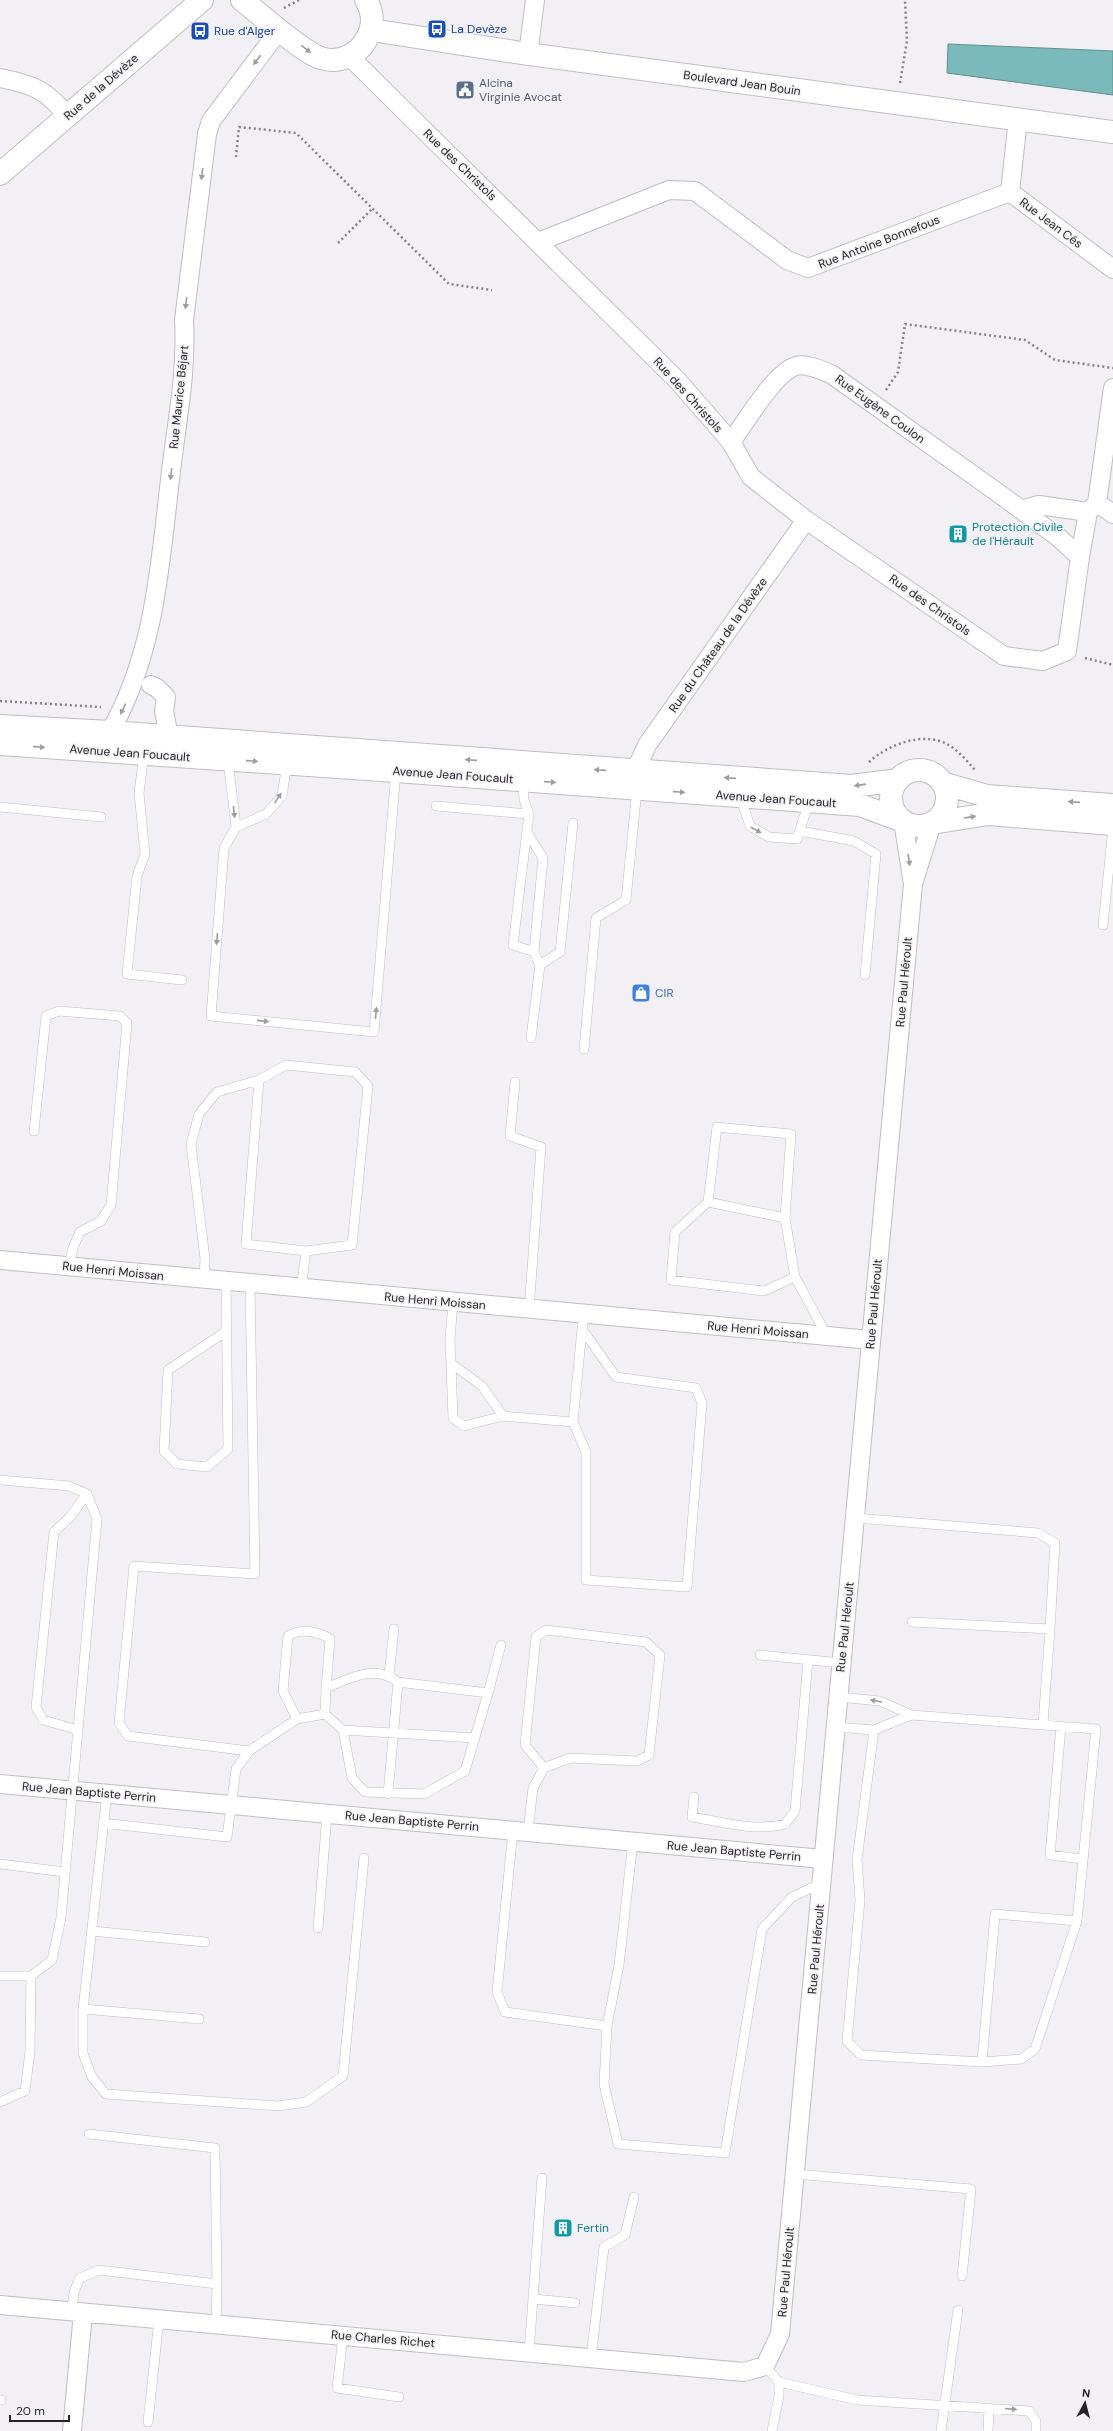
<svg xmlns="http://www.w3.org/2000/svg" width="1113" height="2431" font-family="'DM Sans',sans-serif">
<rect width="100%" height="100%" fill="#f2f0f5"/>
<path fill="#7ababc" stroke="#618e8f" d="M948,44l165,7v44l-166,-22z"/>
<g fill="none" stroke-linecap="round" stroke-linejoin="round">
<defs>
<path id="lane" d="M144,754l-5,39 6,61 -8,22 -10,98 55,6
M228,760l8,67 -12,21 -13,168 163,16 22,-261
M523,780l1,20 5,14 -16,131 21,7 6,13 -9,73
M740,796l10,30 19,11 28,2 12,-37
M436,806l93,8
M0,807l101,10
M236,827l30,-13 16,-18 5,-33
M800,831l54,10 22,13 -11,121
M527,832l16,26 -9,94
M1103,925l10,-97
M540,965l20,-13 13,-129
M584,1049l12,-131 30,-18 11,-111
M515,1082l-5,54 31,11 -12,163
M34,1131l12,-115 13,-5 61,5 7,7 -16,182 -10,16 -21,11 -7,16 -4,18
M708,1202l77,16
M795,1277l-31,14 -93,-11 4,-48 33,-30 9,-75 74,7 -6,84 10,59 32,59
M204,1280l1,-21 -14,-115 8,-30 18,-22 42,-12 27,-15 69,7 13,14 -16,159 -46,6 -60,-7 13,-164
M301,1289l5,-38
M453,1303l-3,35 3,80 11,8 39,-10
M582,1329l34,48 80,11 6,15 -15,184 -101,-7v-128l-13,-30 9,-93 2,-14
M225,1332l-57,38 -4,81 13,13 30,3 21,-18 -2,-167
M451,1363l31,23 21,30 70,6
M0,1480l69,6 18,8 10,25 -36,399 -9,42 -21,16h-31
M856,1518l182,15 17,10 -5,86
M912,1622l138,7 -7,95
M760,1655l82,8
M389,1675l5,-46
M488,1693l13,-48
M838,1697l42,4 31,14 185,14 -19,192 -42,128 -14,10 -39,3 -121,-7 -14,-14 13,-141 -3,-40 17,-130
M297,1719l-14,-28 5,-55c13,-8 30,-5 42,3l-4,49
M1061,1726l-11,129 33,4
M835,1727l39,3 37,-15
M78,1730l-35,-10 -7,-13 18,-175 15,-14 18,-24
M343,1730l132,8
M249,1751l-121,-15 -9,-13 15,-157 121,8 -5,-289
M107,1793l-24,216v44l9,24 14,17 172,12 28,-4 37,-26 21,-218
M388,1794l10,-112
M694,1797l-2,20c30,5 63,15 93,7l10,-13 13,-151
M103,1823l124,14 9,-68 13,-18 48,-32 28,-5 18,16 9,48 13,14 59,2 41,-23 23,-78 -90,-11c-23,-18 -48,-4 -72,6l-1,26
M513,1830l-16,162 8,20 102,14
M528,1831l5,-43 11,-20 26,-10 67,3 12,-6 11,-100 -14,-13 -100,-12 -10,7 -11,108 19,23
M633,1841l-14,124 -12,61 -3,58 14,60 107,9 37,-224 30,-32 30,-14
M0,1864l65,8
M318,1928l9,-114
M92,1931l113,11
M83,2009l116,10
M982,2062l13,-148 82,7
M0,2102l25,-11 5,-40 1,-75
M795,2174l176,15 -9,87
M534,2299l41,4
M72,2312l2,-20 6,-14 19,-8 118,14 -2,-136 -126,-14
M216,2324l1,-40
M343,2336l-6,52 62,9
M529,2352l13,-174
M591,2358l13,-111 21,-12 9,-38
M765,2366l14,16v14l-7,35
M779,2382l78,18 172,11 7,10v10
M0,2400h1
M148,2422l11,-103
M941,2431l17,-121
M988,2431l1,-23"/>
<path id="street" d="M528,54l7,-54
M349,56l329,325 53,61 20,35 55,43 198,136 39,5 24,-10 13,-94 -22,-20 -57,-42 -170,-121c-10,-4 -25,-11 -35,-8 -21,6 -51,57 -65,76
M0,78c32,6 47,12 67,38
M1018,119l-8,73 103,77
M538,242l131,-52 26,1 92,69 21,8 202,-76
M1113,388l-16,115 16,11
M1021,510l18,-5 49,7
M1080,557l8,-45 9,-9
M151,685l6,3 9,9 -2,14 5,26
M110,732c46,-81 50,-169 61,-261 6,-50 16,-100 13,-151l23,-186 4,-13 69,-92
M635,772l12,-27 159,-225
M903,821l10,63 19,-61
M0,1260l871,80
M0,1784l823,75
M0,2305l744,67 21,-6 15,-32 133,-1450
M72,2431l11,-118"/>
<path id="secondary" d="M242,0c18,14 60,52 79,58 17,6 37,-3 45,-18 8,-14 8,-26 0,-40
M371,30l157,24 585,78
M0,174l202,-174
M0,726l110,6 742,54 46,-6
M0,744l396,27 464,34 43,16
M891 798a28 28 0 1 1 56 0a28 28 0 1 1-56 0Z
M942,783l45,13 126,9
M932,823l56,-9 125,10"/>
</defs>
<use href="#lane" stroke="#bfbdc2" stroke-width="10"/>
<use href="#street" stroke="#bfbdc2" stroke-width="20"/>
<use href="#secondary" stroke="#bfbdc2" stroke-width="24"/>
<path stroke="#848385" stroke-width="2.5" stroke-dasharray="2 3" stroke-linecap="butt" d="M284,8l15,-8
M900,83l7,-42 -2,-41
M236,157l3,-30 57,6 153,151 43,6
M338,243l34,-34
M886,390l12,-18 7,-48 120,16 30,20 58,8
M1085,658l28,7
M0,701l101,6
M869,762c19,-17 53,-31 78,-18 11,6 20,17 28,26"/>
<use href="#lane" stroke="#fff" stroke-width="9"/>
<use href="#street" stroke="#fff" stroke-width="18"/>
<use href="#secondary" stroke="#fff" stroke-width="22"/>
</g>
<defs><path id="oneway-solid" d="M-6-.8H1V-3.2L6.5 0L1 3.2V.8H-6Z"/></defs>
<g fill="#9d9d9e">
<use href="#oneway-solid" transform="translate(306 49) rotate(37)"/>
<use href="#oneway-solid" transform="translate(257 60) rotate(127)"/>
<use href="#oneway-solid" transform="translate(202 174) rotate(97)"/>
<use href="#oneway-solid" transform="translate(186 303) rotate(97)"/>
<use href="#oneway-solid" transform="translate(171 474) rotate(97)"/>
<use href="#oneway-solid" transform="translate(123 709) rotate(117)"/>
<use href="#oneway-solid" transform="translate(39 747) rotate(4)"/>
<use href="#oneway-solid" transform="translate(471 760) rotate(-176)"/>
<use href="#oneway-solid" transform="translate(252 761) rotate(4)"/>
<use href="#oneway-solid" transform="translate(600 770) rotate(-176)"/>
<use href="#oneway-solid" transform="translate(730 778) rotate(-176)"/>
<use href="#oneway-solid" transform="translate(550 782) rotate(4)"/>
<use href="#oneway-solid" transform="translate(860 785) rotate(172)"/>
<use href="#oneway-solid" transform="translate(679 792) rotate(4)"/>
<use href="#oneway-solid" transform="translate(278 798) rotate(-57)"/>
<use href="#oneway-solid" transform="translate(1074 802) rotate(-176)"/>
<use href="#oneway-solid" transform="translate(234 812) rotate(84)"/>
<use href="#oneway-solid" transform="translate(970 817) rotate(-9)"/>
<use href="#oneway-solid" transform="translate(756 830) rotate(30)"/>
<use href="#oneway-solid" transform="translate(909 860) rotate(81)"/>
<use href="#oneway-solid" transform="translate(217 939) rotate(95)"/>
<use href="#oneway-solid" transform="translate(376 1013) rotate(-85)"/>
<use href="#oneway-solid" transform="translate(263 1021) rotate(6)"/>
<use href="#oneway-solid" transform="translate(876 1701) rotate(-170)"/>
<use href="#oneway-solid" transform="translate(1011 2409) rotate(5)"/>
</g>
<defs>
<symbol id="bus-square" viewBox="-11 -11 22 22"><rect x="-9" y="-9" width="18" height="18" rx="4" fill="#1a4fb4" stroke="#f2f0f5"/><path d="M-5-6H5V4H4V6H2V4H-2V6H-4V4H-5ZM-3.5-4V0h7V-4ZM-3.5 1.2v1.5H-2V1.2ZM2 1.2v1.5H3.5V1.2Z" fill="#fff"/></symbol>
<symbol id="civic-square" viewBox="-11 -11 22 22"><rect x="-9" y="-9" width="18" height="18" rx="4" fill="#5c6f8a" stroke="#f2f0f5"/><path d="M-.6-6.5H3V-4.5H.6V-3L4-1V1h2V6H-6V1h2V-1L-.6-3ZM-1.2 2.5V6h2.4V2.5Z" fill="#fff"/></symbol>
<symbol id="building-square" viewBox="-11 -11 22 22"><rect x="-9" y="-9" width="18" height="18" rx="4" fill="#0f9aa8" stroke="#f2f0f5"/><path d="M-4-6H4V6H1V3H-1V6H-4ZM-2.5-4.3h1.7v1.8h-1.7ZM.8-4.3h1.7v1.8H.8ZM-2.5-1h1.7V.8h-1.7ZM.8-1h1.7V.8H.8Z" fill="#fff"/></symbol>
<symbol id="shop-square" viewBox="-11 -11 22 22"><rect x="-9" y="-9" width="18" height="18" rx="4" fill="#3f7fe0" stroke="#f2f0f5"/><path d="M-5-2.5h2.3a2.7 3.5 0 0 1 5.4 0H5L5.5 6h-11ZM-1.5-2.5h3a1.5 2.3 0 0 0-3 0Z" fill="#fff"/></symbol>
</defs>
<g fill-rule="evenodd">
<use href="#bus-square" x="426" y="18" width="22" height="22"/>
<use href="#bus-square" x="189" y="20" width="22" height="22"/>
<use href="#civic-square" x="454" y="79" width="22" height="22"/>
<use href="#building-square" x="947" y="523" width="22" height="22"/>
<use href="#shop-square" x="630" y="982" width="22" height="22"/>
<use href="#building-square" x="552" y="2217" width="22" height="22"/>
</g>
<g text-anchor="middle" stroke-width="3" stroke-linejoin="round" paint-order="stroke">
<g font-size="12" fill="#164399" stroke="#f2f0f5" text-anchor="start">
<text x="451" y="33">La Devèze</text>
<text x="214" y="35">Rue d'Alger</text>
</g>
<g font-size="12" fill="#4e5e75" stroke="#f2f0f5" text-anchor="start">
<text x="479" y="87">Alcina<tspan x="479" dy="14">Virginie Avocat</tspan></text>
</g>
<g font-size="12" fill="#262627" stroke="#f2f0f5">
<text transform="translate(742 83) rotate(8)" y="4">Boulevard Jean Bouin</text>
<text transform="translate(101 87) rotate(-41)" y="4">Rue de la Dévèze</text>
<text transform="translate(460 165) rotate(44)" y="4">Rue des Christols</text>
<text transform="translate(1051 223) rotate(37)" y="4">Rue Jean Cés</text>
<text transform="translate(879 242) rotate(-21)" y="4">Rue Antoine Bonnefous</text>
<text transform="translate(688 395) rotate(48)" y="4">Rue des Christols</text>
<text transform="translate(179 397) rotate(-84)" y="4">Rue Maurice Béjart</text>
<text transform="translate(880 409) rotate(36)" y="4">Rue Eugène Coulon</text>
<text transform="translate(930 605) rotate(35)" y="4">Rue des Christols</text>
<text transform="translate(718 645) rotate(-55)" y="4">Rue du Château de la Dévèze</text>
<text transform="translate(130 753) rotate(4)" y="4">Avenue Jean Foucault</text>
<text transform="translate(453 775) rotate(4)" y="4">Avenue Jean Foucault</text>
<text transform="translate(776 799) rotate(4)" y="4">Avenue Jean Foucault</text>
<text transform="translate(904 982) rotate(-85)" y="4">Rue Paul Héroult</text>
<text transform="translate(113 1271) rotate(6)" y="4">Rue Henri Moissan</text>
<text transform="translate(435 1301) rotate(5)" y="4">Rue Henri Moissan</text>
<text transform="translate(874 1304) rotate(-85)" y="4">Rue Paul Héroult</text>
<text transform="translate(758 1330) rotate(5)" y="4">Rue Henri Moissan</text>
<text transform="translate(845 1627) rotate(-84)" y="4">Rue Paul Héroult</text>
<text transform="translate(89 1792) rotate(5)" y="4">Rue Jean Baptiste Perrin</text>
<text transform="translate(412 1821) rotate(5)" y="4">Rue Jean Baptiste Perrin</text>
<text transform="translate(734 1851) rotate(5)" y="4">Rue Jean Baptiste Perrin</text>
<text transform="translate(816 1949) rotate(-85)" y="4">Rue Paul Héroult</text>
<text transform="translate(786 2272) rotate(-85)" y="4">Rue Paul Héroult</text>
<text transform="translate(383 2339) rotate(5)" y="4">Rue Charles Richet</text>
</g>
<g font-size="12" fill="#0d838f" stroke="#f2f0f5" text-anchor="start">
<text x="972" y="531">Protection Civile<tspan x="972" dy="14">de l'Hérault</tspan></text>
<text x="577" y="2232">Fertin</text>
</g>
<g font-size="12" fill="#366cbe" stroke="#f2f0f5" text-anchor="start">
<text x="655" y="997">CIR</text>
</g>
</g>
<g transform="translate(1085 2403) rotate(7)" stroke="#f2f0f5" stroke-width="3" paint-order="stroke">
<path d="M0-3L7 15L0 10L-7 15Z" fill="#262627"/>
<text y="-6" font-size="11" font-weight="bold" text-anchor="middle" fill="#262627">N</text>
</g>
<path d="M10 2415v6h59v-6" fill="none" stroke="#262627" stroke-width="2"/>
<text x="16" y="2415" font-size="12" fill="#262627" stroke="#f2f0f5" stroke-width="3" paint-order="stroke">20 m</text>
</svg>
